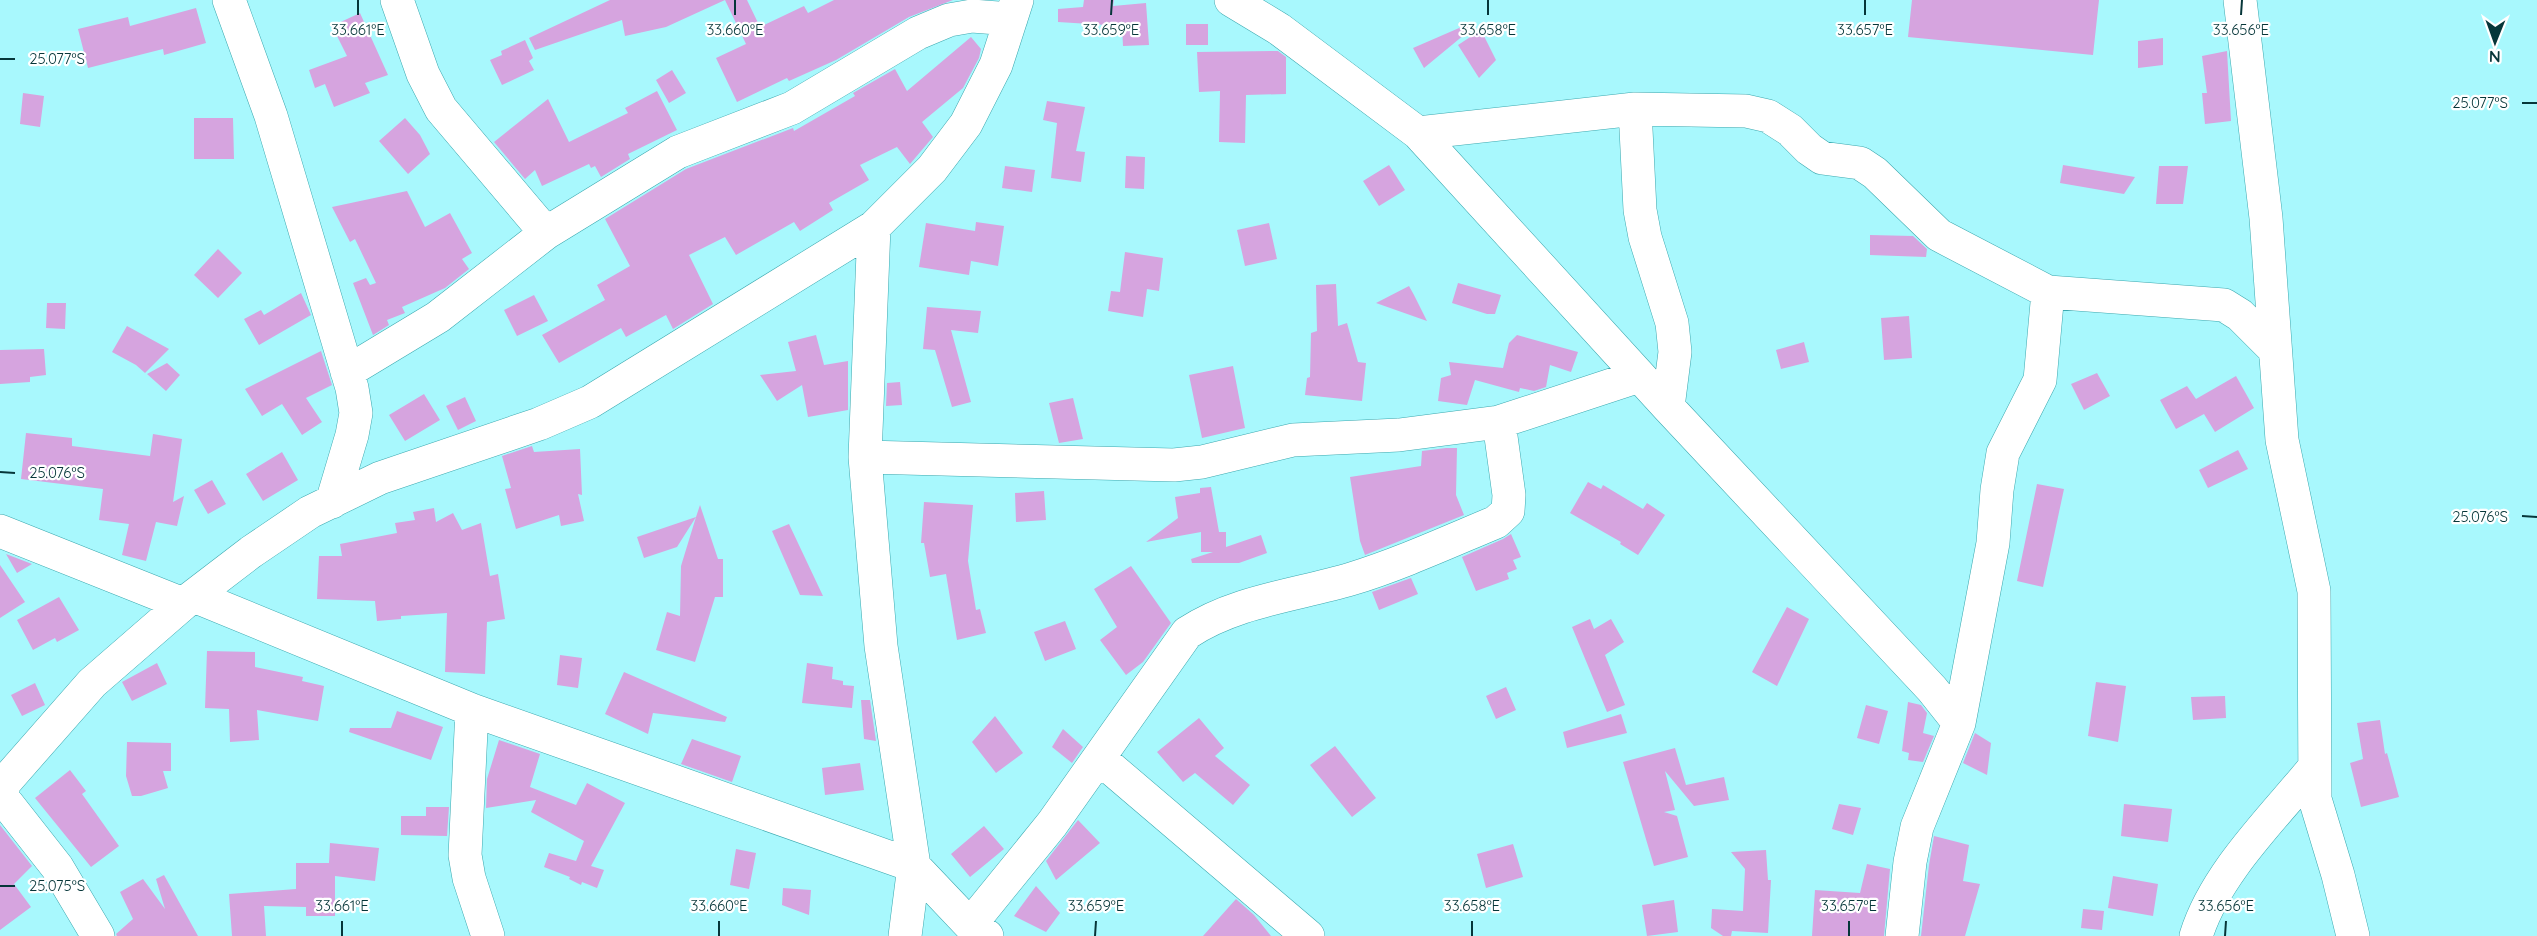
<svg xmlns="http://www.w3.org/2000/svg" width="2537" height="936" font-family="Quicksand,sans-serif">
<rect width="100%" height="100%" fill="#a8f8fd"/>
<path fill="#d6a4df" d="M610,0h115l-59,27 -41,9 -3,-16 -87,30 -6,-12z
M725,0h22l13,27 44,-21 4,7 26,-13h119l-44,17 -73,43 -47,21 -2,-3 -50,24 -21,-44 30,-14z
M1084,0h30l-1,6 33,-3 3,42 -26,1 -1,-20 -64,-4v-13l25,-2z
M1912,0h187l-6,55 -185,-18z
M196,8l10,35 -42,12 -1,-6 -75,19 -10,-39 50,-12 2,9z
M360,13l28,62 -23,8 5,10 -36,14 -9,-23 -10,4 -6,-18 38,-14 -15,-30z
M1186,24h22v21h-22z
M1466,25l4,5 -46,38 -11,-20z
M1481,30l15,30 -17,18 -21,-33z
M971,37l10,12 -2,9 -16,30 -41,34 11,15 -23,27 -13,-17 -37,18 9,15 -40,23 4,7 -33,21 -6,-9 -58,33 -11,-18 -36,18 24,49 -40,25 -7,-14 -40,22 -5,-9 -62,35 -17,-28 63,-35 -8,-15 33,-19 -25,-47 81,-50 107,-41 1,3 61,-35 -2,-3 42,-24 12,22z
M2163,38v27l-25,3v-27z
M525,40l8,18 -4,3 5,9 -32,15 -12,-25 12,-5 -1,-4z
M1278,51l8,6v37l-40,1 -1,48 -26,-1 1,-51 -21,1 -2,-40z
M2227,51l4,70 -26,3 -3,-31h5l-5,-37z
M672,70l14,23 -17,10 -13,-23z
M657,91l20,39 -49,24 2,5 -29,18 -6,-11 -4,2 -2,-4 -47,22 -7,-16 -10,9 -31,-37 54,-43 21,43 59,-29 -3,-5z
M23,93l21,3 -4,31 -20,-3z
M1047,101l38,6 -9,44 9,1 -4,30 -30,-4 6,-55 -14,-3z
M194,118h39l1,41h-40z
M405,118l15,17 10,19 -22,20 -29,-33z
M1126,156l19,1 -1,32 -19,-1z
M1389,165l16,25 -26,16 -16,-25z
M2063,165l72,12 -11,17 -64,-11z
M1005,166l30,4 -3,22 -30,-4z
M2159,166h29l-5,38h-27z
M407,191l18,36 25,-14 22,40 -10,6 7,10 -24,19 -43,19 3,6 -18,7 2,5 -16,10 -20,-52 13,-5 4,7 6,-2 -21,-44 -5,3 -18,-35z
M976,222l28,4 -6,40 -27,-5 -2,14 -50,-8 7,-44 49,8z
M1269,223l8,36 -32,7 -8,-36z
M1870,235l43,1 14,13 -1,8 -56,-2z
M218,249l24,24 -24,25 -24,-23z
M1125,252l38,6 -4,33 -12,-2 -4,28 -35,-6 3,-20 9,1z
M1458,283l43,12 -6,19h-8l-35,-11z
M1336,284l2,42 9,-3 11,39 8,1 -4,38 -57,-6 2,-17 3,-1 1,-44 6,-2 -1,-46z
M1409,286l5,9 13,26 -51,-18z
M301,293l10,22 -52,30 -15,-26 17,-9 3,5z
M534,295l14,26 -31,15 -13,-26z
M47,303h19l-1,26 -19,-1z
M927,307l54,4 -3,22 -27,-3 20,72 -19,5 -17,-57 -12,-1z
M1909,316l3,42 -28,2 -3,-42z
M127,326l42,23 -24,24 -9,-8 -24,-13z
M816,335l8,30 24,-4v49l-40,7 -6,-32 -25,16 -17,-26 36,-4 -8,-29z
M1517,335l61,17 -7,20 -21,-7 -4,22 -12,4 -14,-3 -1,4 -44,-12 -8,25 -29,-4 3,-23 10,-3 -2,-13 54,6 6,-25z
M1804,342l5,20 -28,7 -5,-19z
M44,349l2,26 -16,2v5l-30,2v-34z
M321,351l11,34 -26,13 16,24 -20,13 -20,-31 -20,12 -17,-27z
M167,363l13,12 -14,16 -19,-17z
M1233,366l12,62 -43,10 -13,-63z
M2097,373l13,23 -26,14 -13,-26z
M2236,376l18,32 -39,24 -11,-18 -28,15 -16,-29 27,-14 9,13z
M900,382l2,23 -16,1 1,-23z
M424,394l16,26 -35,21 -16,-26z
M465,397l11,24 -18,9 -12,-24z
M1073,398l10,41 -24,4 -10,-40z
M26,433l46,5v8l78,10 3,-22 29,5 -9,63 11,-6 -7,30 -21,-4 -10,39 -24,-6 7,-31 -30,-4 4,-31 -82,-10z
M532,446l2,6 46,-3 2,46 -4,-1 6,27 -23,5 -2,-11 -43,14 -11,-40 6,-1 -9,-32z
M1446,448h11l-1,47 8,20 -99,40 -5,-14 -10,-64 71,-11 1,-15z
M2238,450l10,19 -40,19 -9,-18z
M282,452l16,28 -35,21 -17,-27z
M212,480l14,24 -18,10 -14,-24z
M1588,482l13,7 2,-4 40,24 4,-6 18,12 -27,40 -18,-11 1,-2 -51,-29z
M2037,484l27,5 -21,98 -26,-6z
M1211,487l8,45h7v15l35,-12 6,18 -28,10h-47l-1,-4 22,-7h-12v-20l-55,10 32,-24 -3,-21 25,-4v-5z
M1044,491l2,29 -30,2 -1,-29z
M924,502l49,3 -5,56 8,49 4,-1 6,24 -29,7 -11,-66 -16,3 -6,-34h-3z
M700,505l18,54h5v38h-8l-20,65 -39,-12 11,-38 13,4 1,-50 15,-49 -19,30 -33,11 -7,-21 59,-20z
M434,508l2,14 17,-9 9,17 19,-7 9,53 8,-2 7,45 -18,3 -2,52 -40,-2 2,-59 -46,3v3l-24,2 -2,-20 -58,-2 2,-43h23l-2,-12 57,-11 -2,-10 20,-3 -2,-8z
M789,524l34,72 -23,-1 -28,-64z
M1511,534l10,23 -8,3 4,9 -10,4 2,6 -33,12 -14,-34 41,-18z
M6,554l26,10 -15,9z
M0,565l25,37 -25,16z
M1131,566l40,57 -28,39 -17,13 -26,-35 17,-13 -23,-38z
M1411,578l7,16 -39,16 -7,-18z
M59,597l20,33 -22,12 -2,-4 -22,12 -16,-30z
M1787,607l22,12 -32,67 -25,-14z
M1590,619l4,10 17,-10 13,23 -19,13 20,50 -18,7 -35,-85z
M1065,621l11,28 -31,12 -11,-29z
M207,651l48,1v15l48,10 -1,4 22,5 -6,35 -61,-11 2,30 -29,2 -1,-33 -24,-1z
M560,655l22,3 -4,30 -21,-3z
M157,663l10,21 -35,17 -10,-19z
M807,663l26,4 -1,12 11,2v4l11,1 -2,22 -50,-5z
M624,672l103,45 -2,5 -72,-9 -5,21 -43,-20z
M2096,682l30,4 -8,56 -30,-6z
M35,683l10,22 -23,11 -11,-21z
M1506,687l10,23 -20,9 -10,-23z
M2225,696l1,22 -33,2 -2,-23z
M861,700h9l6,41 -12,-2z
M1908,702l13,3 6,8 -4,20 11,3 -11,26 -15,-2 1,-7 -7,-2z
M1866,705l22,6 -9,33 -22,-6z
M397,711l46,16 -12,33 -82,-28 1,-4h41z
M1621,714l6,19 -60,15 -4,-16z
M995,716l28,37 -27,20 -24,-31z
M1199,718l25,30 -9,8 35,29 -17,20 -38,-32 -12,9 -26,-30z
M2380,720l5,34 2,-1 12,44 -38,10 -11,-44 13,-4 -6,-36z
M1063,729l20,18 -11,16 -20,-16z
M1975,733l16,10 -4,32 -24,-12z
M692,739l49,17 -9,26 -51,-18z
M499,740l41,14 -10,33 46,18 11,-22 38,20 -34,63 13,4 -7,18 -15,-6 -1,3 -12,-6 1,-2 -26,-10 5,-14 27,8 8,-20 -53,-29 5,-12 -50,8 1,-29z
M127,742l44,1v28h-8l5,17 -27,8h-9l-6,-20z
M1335,746l41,52 -24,19 -42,-52z
M1675,748l11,37 38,-8 5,23 -35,6 -29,-35 10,39 -11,2 13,4 11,41 -34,9 -31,-104z
M860,763l4,27 -39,5 -3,-27z
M70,770l16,21 -4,3 37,52 -28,21 -56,-69z
M1839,804l22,4 -8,27 -21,-6z
M2124,804l48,5 -4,33 -47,-6z
M426,807h23l-2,29 -46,-1v-19h25z
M1078,820l22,23 -44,37 -10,-19z
M0,825l32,41 -18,18 17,23 -31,23z
M984,826l20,23 -34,28 -19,-23z
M1934,836l35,9 -6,36 17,3 -15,52h-44l8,-71z
M330,843l49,5 -4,33 -40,-5v40h-29v-9l-42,-1 2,30h-34l-3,-42 67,-5v-26h33z
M1513,844l10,33 -37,11 -9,-34z
M736,849l20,4 -7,36 -19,-4z
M1766,850l2,30h3l-3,53 -36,-2 -1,5h-8l-12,-8 1,-19 31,2 2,-42 -14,-17z
M1867,864l23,5 -6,67h-72l3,-46 45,3z
M164,875l34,61h-81l-1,-2 17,-15 -13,-27 23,-13 22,30 -9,-30z
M2113,876l45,8 -5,32 -45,-8z
M1036,886l24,27 -14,19 -32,-16z
M783,888l28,2 -2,25 -27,-10z
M1236,899l18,16 17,21h-68z
M1674,900l4,32 -31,4 -5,-31z
M2083,909l21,2 -2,19 -21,-2z"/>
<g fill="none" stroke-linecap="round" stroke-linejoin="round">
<defs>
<path id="minor" d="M229,0l42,116 81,272 4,25 -4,22 -20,67
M397,0l26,74 18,35 105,124
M1231,0l48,29 139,104 250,274 264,282 27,34
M2240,0l26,218 16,222 32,151 1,208 23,76 15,61
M1635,109l5,101 5,27 27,86 3,29 -7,55
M1418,133l217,-24 111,2 22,5 22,14 19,19 13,9 38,5 15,10 64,62 109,57 176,13 16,10 35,35
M874,227l-9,230 16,189 33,220 -9,70
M347,372l91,-55 108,-84 132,-81 114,-44 126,-75 31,-13 23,-4 39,3
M865,457l309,8 28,-3 91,-22 106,-5 100,-13 140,-46
M0,531l183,73
M194,596l278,114 442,156 56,59 17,11
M472,710l-7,145 4,23 19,58
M1099,758l209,178
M2,797l55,70 41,69
M0,799l5,-17 87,-99 91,-79 68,-52 59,-40 70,-34 159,-54 51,-22 284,-175 58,-58 34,-45 30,-59 21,-65
M970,925l82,-101 135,-191c48,-32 110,-38 164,-54 49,-15 97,-37 145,-57l12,-11 1,-16 -10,-73
M1902,936l8,-74 7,-35 42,-104 34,-180 4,-53 6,-37 37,-73 8,-88
M2196,936c19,-62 76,-117 117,-167"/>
</defs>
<use href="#minor" stroke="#3ba8af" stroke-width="34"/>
<use href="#minor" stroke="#fff" stroke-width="33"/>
</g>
<path fill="none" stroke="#063639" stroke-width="2" d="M358,15v-15M735,15v-15M1111,15l1,-15M1488,15v-15M1865,15v-15M2241,15l1,-15M0,59h15M2522,103h15M0,472l15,1M2522,516l15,1M0,886h15M342,936v-15M719,936v-15M1095,936l1,-15M1472,936v-15M1849,936v-15M2225,936l1,-15"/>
<g font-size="15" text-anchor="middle" fill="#063639" stroke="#fff" stroke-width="4.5" stroke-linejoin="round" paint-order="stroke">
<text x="358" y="35">33.661°E</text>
<text x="735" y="35">33.660°E</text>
<text x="1111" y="35">33.659°E</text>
<text x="1488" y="35">33.658°E</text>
<text x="1865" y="35">33.657°E</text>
<text x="2241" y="35">33.656°E</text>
<text x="57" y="64">25.077°S</text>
<text x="2480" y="108">25.077°S</text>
<text x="57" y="478">25.076°S</text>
<text x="2480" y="522">25.076°S</text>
<text x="57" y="891">25.075°S</text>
<text x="342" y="911">33.661°E</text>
<text x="719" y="911">33.660°E</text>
<text x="1096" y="911">33.659°E</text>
<text x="1472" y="911">33.658°E</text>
<text x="1849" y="911">33.657°E</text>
<text x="2226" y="911">33.656°E</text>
</g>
<g transform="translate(2495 42) rotate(181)" stroke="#ffffff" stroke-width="4.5" paint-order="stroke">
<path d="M0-4.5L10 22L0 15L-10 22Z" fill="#063639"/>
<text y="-9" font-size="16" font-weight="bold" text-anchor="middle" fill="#063639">N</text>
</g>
</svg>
